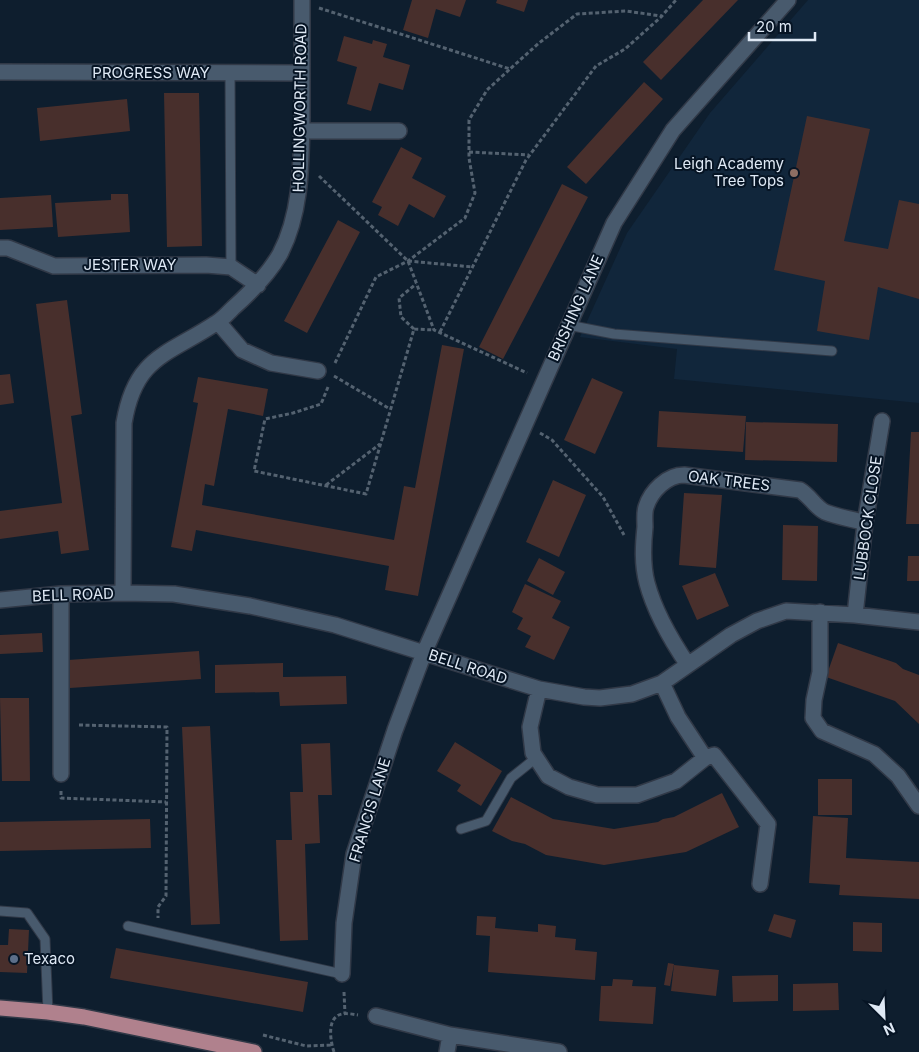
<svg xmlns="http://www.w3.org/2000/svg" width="919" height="1052" font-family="Inter,sans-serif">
<rect width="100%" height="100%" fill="#0e1e2e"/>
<path fill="#11263b" d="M808,0h111v403l-245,-24 3,-30 -97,-12 47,-104 83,-120z"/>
<path fill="#482f2c" d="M412,0h54l-6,17 -24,-8 -8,29 -25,-8z
M497,0h31l-4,12 -28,-9z
M703,0h35l-77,80 -18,-18z
M344,36l28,8 1,-4 14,4 -4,13 27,8 -7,25 -24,-7 -8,28 -24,-7 10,-37 -20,-6z
M644,82l19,17 -77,85 -19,-17z
M164,93h35l3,153 -35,1z
M127,99l3,32 -90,10 -3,-33z
M807,116l63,13 -26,112 44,8 11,-49 20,4v95l-41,-12 -9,53 -52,-9 8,-50 -51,-11z
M401,147l21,11 -10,20 34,18 -12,22 -25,-14 -11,22 -20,-11 4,-8 -10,-5z
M562,184l26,13 -85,162 -24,-12z
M111,194h17l2,38 -72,5 -3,-34 56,-3z
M51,195l2,32 -53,3v-32z
M338,220l22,12 -53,101 -23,-12z
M67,300l15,114 -11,2 18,134 -28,4 -3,-23 -58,8v-28l62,-8 -26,-199z
M442,345l22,4 -46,247 -33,-6 4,-24 -193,-36 -4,21 -21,-4 27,-144 -5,-1 5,-25 70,12 -5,27 -35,-7 -14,77 -9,-2 -3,21 192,35 10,-54 11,2z
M10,374l4,29 -14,2v-30z
M592,378l31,14 -28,62 -31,-14z
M659,411l87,5 -3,36 -86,-5z
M746,422l92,2 -1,38 -92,-2z
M911,432h8v92h-13z
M553,480l33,15 -27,62 -33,-15z
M684,493l38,2 -6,73 -37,-3z
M783,525l35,1 -1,55 -35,-1z
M908,556h11v25h-12z
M539,558l26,14 -12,23 -26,-14z
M715,573l14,33 -32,14 -15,-34z
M525,584l36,17 -9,17 18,9 -16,33 -29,-13 6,-11 -14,-7 6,-11 -11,-6z
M42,633l1,19 -43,2v-19z
M838,643l58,20 7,6 16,6v49l-24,-23 -69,-24z
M199,651l2,28 -131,9 -2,-28z
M283,663v14l63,-1 1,28 -67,2 -1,-14 -64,1v-28z
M0,698h29l1,83h-28z
M210,726l10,198 -29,1 -9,-198z
M455,742l47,29 -21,35 -24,-15 4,-6 -24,-14z
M330,743l2,52h-14l2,48 -15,1 3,96 -28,1 -4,-101h16l-2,-48h13l-2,-48z
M818,779h34v36h-34z
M722,793l17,34 -53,25 -82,13 -58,-10 -21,-11 -13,-3 -20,-10 19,-34 42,22 61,10 44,-7 5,-3 11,-2z
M813,816l35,2 -2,40 73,4v37l-80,-4 1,-10 -31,-2z
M150,819l1,29 -151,3v-29z
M774,914l22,6 -5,18 -23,-7z
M477,916l19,1 -1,11 43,4v-8l18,2 -1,11 21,2 -1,11 22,2 -2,28 -107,-8 2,-36 -14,-1z
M853,922l29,1v29l-29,-1z
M9,929l20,1 -2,43 -27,-1v-27h8z
M116,948l192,34 -5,30 -193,-34z
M668,963l6,1 -4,22 -6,-1z
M674,965l45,5 -3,26 -45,-5z
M778,975v26l-45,1 -1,-26z
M613,979l20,1 -1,6 24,1 -3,37 -54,-3 2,-35h11z
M838,983l1,27 -46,1v-27z"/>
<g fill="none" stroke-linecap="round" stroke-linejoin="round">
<defs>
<path id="lane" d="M230,73l1,194
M568,325l46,9 218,17
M461,829l25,-8 25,-43 25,-20
M0,911l27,2 18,26 3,73
M128,926l214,48"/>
<path id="street" d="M0,72l302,1
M301,131h98
M0,248h8l46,18 152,-1 25,2 27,18
M218,322l24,28 29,13 47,8
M123,593l1,-170c11,-67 44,-68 92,-100 7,-4 12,-10 17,-15 18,-16 35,-33 47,-54 22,-42 21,-91 22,-137 0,-39 0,-78 0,-117
M0,600l61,-6 62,-1 51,1 76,12 85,19 204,64 45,8 16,1 32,-4 30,-11 69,-48 26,-14 29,-10 69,4 64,7
M820,612v60l-6,28 -1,18 9,13 52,23 24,22 21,30
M855,615l10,-92 17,-102
M688,665c-17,-25 -33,-52 -41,-82 -5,-19 -4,-37 -2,-56 0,-6 -1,-14 1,-20 5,-16 21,-32 38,-32l116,15c10,6 15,17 25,22 12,5 28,7 40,11
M662,683l16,34 27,41 9,-3 54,69 -8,60
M539,689l-9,38 3,26 15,23 21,11 28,8h40l39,-14 29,-23
M61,774v-180
M342,974l2,-51 10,-69 41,-124 29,-77 190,-430 59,-93 115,-130
M376,1016l74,19 109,17
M447,1052l3,-17"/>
<path id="primary" d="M0,1008l48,4 36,5 170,35"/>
</defs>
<use href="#lane" stroke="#313947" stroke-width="11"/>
<use href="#street" stroke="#313947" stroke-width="18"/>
<use href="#primary" stroke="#313947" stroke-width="18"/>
<path stroke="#546270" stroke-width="3" stroke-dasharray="4 2.5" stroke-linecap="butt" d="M319,8l191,61 29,-26 38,-29 49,-3 35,5
M469,152l60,3
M319,176l89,85 26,69 93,43
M408,261l65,6
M414,329l-13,-12 -2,-19 17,-14
M440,332l86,-172 70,-94 29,-17 36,-32 15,-17
M335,363l41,-86 32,-16 57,-43 10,-25 -6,-35v-38l18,-30 23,-21
M334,376l56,33
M328,387l-7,17 -28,9 -28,6 -11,52 112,23 48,-165 20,1
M540,433l12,7 51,57 21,38
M326,485l54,-41
M79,725l88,2 -1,169 -8,11v11
M61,791v7l105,4
M344,992l1,22
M263,1035l43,11 25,-1
M334,1052c-3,-9 -7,-29 3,-36 6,-4 14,-2 21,-1"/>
<use href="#lane" stroke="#485a6d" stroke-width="9"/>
<use href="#street" stroke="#485a6d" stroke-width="15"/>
<use href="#primary" stroke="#b0818d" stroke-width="15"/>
</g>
<circle fill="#8d6e63" stroke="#061424" stroke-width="2" cx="794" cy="173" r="5"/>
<circle fill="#5c6f8a" stroke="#061424" stroke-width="2" cx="14" cy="959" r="5"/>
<g text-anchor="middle" stroke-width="4" stroke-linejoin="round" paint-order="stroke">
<g font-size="15" fill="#dfe9f5" stroke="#061424">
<text x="151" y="78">PROGRESS WAY</text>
<text transform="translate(300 108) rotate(-89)" y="5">HOLLINGWORTH ROAD</text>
<text x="130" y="270">JESTER WAY</text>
<text transform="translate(576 308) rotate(-66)" y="5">BRISHING LANE</text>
<text transform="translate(729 481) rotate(7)" y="5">OAK TREES</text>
<text transform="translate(868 518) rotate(-82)" y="5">LUBBOCK CLOSE</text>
<text transform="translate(73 595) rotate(-2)" y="5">BELL ROAD</text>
<text transform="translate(468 667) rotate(18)" y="5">BELL ROAD</text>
<text transform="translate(370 810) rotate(-73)" y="5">FRANCIS LANE</text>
</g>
<g font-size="15" fill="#dfe9f5" stroke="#061424" text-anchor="end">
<text x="784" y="169">Leigh Academy<tspan x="784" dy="17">Tree Tops</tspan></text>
<text x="24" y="964" text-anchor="start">Texaco</text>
</g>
</g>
<g transform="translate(884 1017) rotate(156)" stroke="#061424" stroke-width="4" paint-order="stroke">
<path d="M0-4L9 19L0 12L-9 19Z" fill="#dfe9f5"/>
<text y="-8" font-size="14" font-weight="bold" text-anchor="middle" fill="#dfe9f5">N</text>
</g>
<path d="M749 32v8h66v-8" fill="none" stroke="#dfe9f5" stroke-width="2.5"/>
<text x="756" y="32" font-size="15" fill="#dfe9f5" stroke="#061424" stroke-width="4" paint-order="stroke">20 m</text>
</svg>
